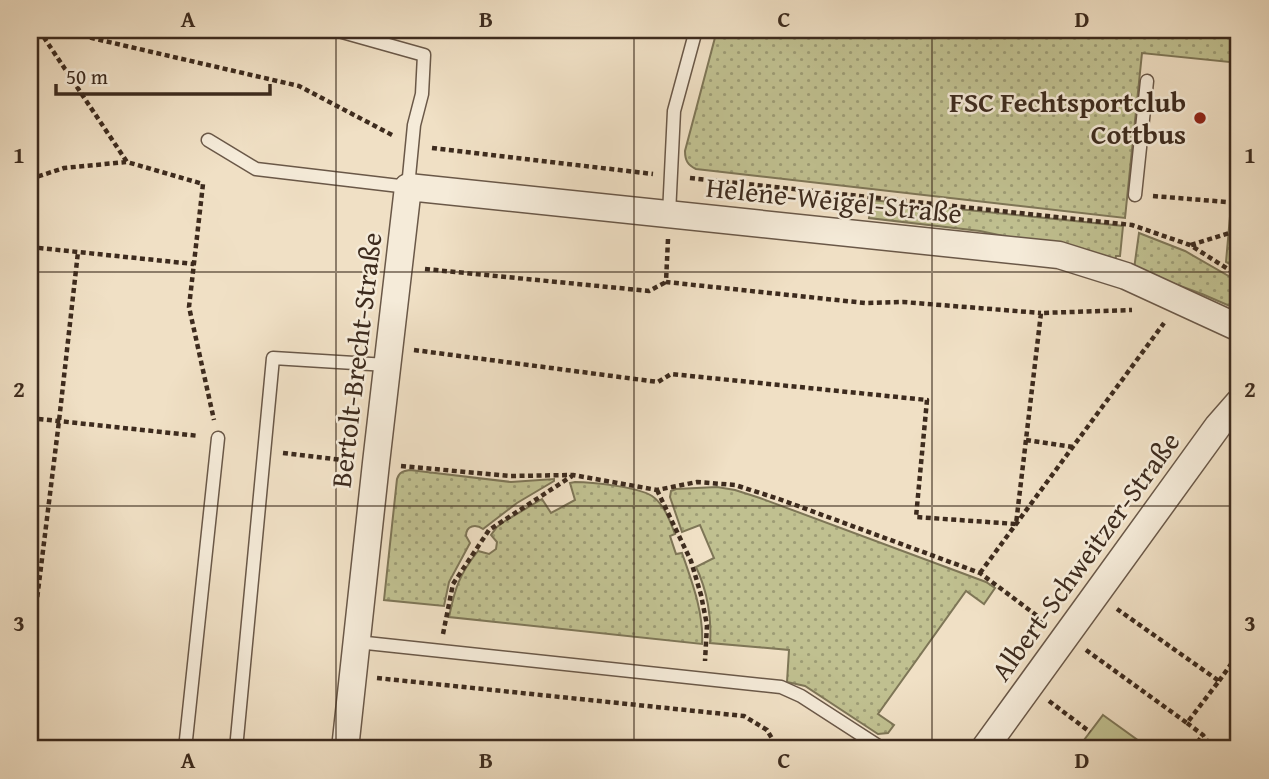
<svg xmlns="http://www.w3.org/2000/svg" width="1269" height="779" font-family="'Gentium Book Plus',serif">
<defs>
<pattern id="grass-dots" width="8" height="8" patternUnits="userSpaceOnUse" patternTransform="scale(1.75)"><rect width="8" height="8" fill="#c0c090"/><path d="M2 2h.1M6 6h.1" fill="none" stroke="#9d9c75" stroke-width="1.8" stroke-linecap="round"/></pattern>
</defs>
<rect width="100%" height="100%" fill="#f0e0c5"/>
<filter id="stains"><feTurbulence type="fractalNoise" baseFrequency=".00286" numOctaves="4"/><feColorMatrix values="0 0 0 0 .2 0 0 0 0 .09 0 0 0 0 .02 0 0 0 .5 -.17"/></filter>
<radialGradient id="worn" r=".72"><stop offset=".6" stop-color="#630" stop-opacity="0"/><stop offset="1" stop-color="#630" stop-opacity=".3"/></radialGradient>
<path fill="url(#grass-dots)" stroke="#7e7657" stroke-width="2" d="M717,30h522v33l-97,-10 -17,165 -429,-49c-8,-4 -11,-8 -11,-18z
M1233,182h6v87l-13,-7z
M871,200l252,26 -3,30h-4l-1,7 -78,-20 -57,-12 -111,-13z
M1139,233l46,18 54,31v28l-37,-16 -68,-25z
M410,470l101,12 43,-3v2l-37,22 -34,26c-7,-5 -17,-4 -17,7l4,7 -21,39 -5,24 -60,-6 13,-121c2,-7 6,-8 13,-9z
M575,482c17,0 63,5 77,14 12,8 18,25 23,38l-5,2 6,18 6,-1c10,29 22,60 20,91l-253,-27c6,-29 10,-42 29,-66l11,3 7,-5 1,-7 -6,-7 6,-8 8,-6 37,-22 9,14 24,-13 -5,-17z
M717,487l18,3 25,8 226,84 9,6 -11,16 -18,-13 -88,123 16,11 -6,8 -10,1 -73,-48 -18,-4 2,-32 -79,-7c2,-25 -3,-53 -14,-76l18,-9 -14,-33 -18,7 -12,-35 1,-6 5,-2z"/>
<path fill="#c0c090" stroke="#7e7657" stroke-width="2" d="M1103,715l36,26 -6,8 -55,-1z"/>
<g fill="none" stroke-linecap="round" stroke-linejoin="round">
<defs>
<path id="service" d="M208,140l48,29 152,18 6,-62 8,-31 2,-39 -89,-25
M1135,195l12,-114
M669,214l5,-103 22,-81
M357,642l424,45 20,9 82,53
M185,749l33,-311
M236,749l37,-391 114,7"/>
<path id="minor" d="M345,749l31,-286 32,-276 651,68 67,21 113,52
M984,749l234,-323 21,-24"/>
</defs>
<use href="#service" stroke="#6a5848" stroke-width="15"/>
<use href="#minor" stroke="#6a5848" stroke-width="29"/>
<path stroke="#3d2b1e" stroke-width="4.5" stroke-dasharray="5 3.5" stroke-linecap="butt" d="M39,30l88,132 76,22 -14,123 25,113
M57,30l242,56 95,50
M30,48l4,-18
M432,148l221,26
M690,178l442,47 58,20 49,31
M30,179l34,-11 62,-6
M1153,196l86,7
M668,239l-2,43 199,21 38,-1 138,11
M1191,245l48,-15
M30,247l164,17
M425,269l224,22 17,-9
M414,350l244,32 13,-8 256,26 -11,117 100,7 25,-211 91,-3
M30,418l169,18
M1026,440l47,7
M283,453l68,8
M401,466l109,10 63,-1 84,15 40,-8 38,3 44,14 201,74 64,48
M657,490l34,71 10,34 6,30 -2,36
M980,573l184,-250
M443,634l10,-50 36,-54 83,-54
M1086,650l101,73 32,-42 -102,-72
M30,656l29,-235 19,-169
M377,678l367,38 23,14 11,19
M1219,681l20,-28
M1049,701l41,31
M1187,723l16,12 10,14
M1192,749l11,-14"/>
<use href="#service" stroke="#f5ebd9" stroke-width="12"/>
<use href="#minor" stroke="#f5ebd9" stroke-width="26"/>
</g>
<path fill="none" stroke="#3d2b1e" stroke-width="2" stroke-opacity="0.55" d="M336,30v719M634,30v719M932,30v719M30,272h1209M30,506h1209"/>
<circle fill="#8f2418" stroke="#f5ebd9" stroke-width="2.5" cx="1200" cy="118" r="7"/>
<g text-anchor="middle" stroke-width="5" stroke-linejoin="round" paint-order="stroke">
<g font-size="28" font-weight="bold" fill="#3d2b1e" stroke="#f5ebd9" text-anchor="end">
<text x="1186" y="112">FSC Fechtsportclub<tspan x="1186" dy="32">Cottbus</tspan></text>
</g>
<g font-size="28" fill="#3d2b1e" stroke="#f5ebd9">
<text transform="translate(834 200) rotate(6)" y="10">Helene-Weigel-Straße</text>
<text transform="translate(356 360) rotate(-83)" y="10">Bertolt-Brecht-Straße</text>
<text transform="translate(1085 556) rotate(-54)" y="10">Albert-Schweitzer-Straße</text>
</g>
</g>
<rect width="1269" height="779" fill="none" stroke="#f0e0c5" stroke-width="77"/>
<path d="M56 84v10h214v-10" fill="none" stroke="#3d2b1e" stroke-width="3.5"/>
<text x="66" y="84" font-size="21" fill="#3d2b1e" stroke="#f5ebd9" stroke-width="5" paint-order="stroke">50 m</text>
<rect x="38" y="38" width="1192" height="702" fill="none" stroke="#3d2b1e" stroke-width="2.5"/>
<g font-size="23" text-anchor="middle" font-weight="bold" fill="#3d2b1e">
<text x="188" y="27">A</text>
<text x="486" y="27">B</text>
<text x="784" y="27">C</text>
<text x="1082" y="27">D</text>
<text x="19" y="163">1</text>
<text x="1250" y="163">1</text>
<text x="19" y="397">2</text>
<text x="1250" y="397">2</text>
<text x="19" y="631">3</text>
<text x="1250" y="631">3</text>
<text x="188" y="768">A</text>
<text x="486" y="768">B</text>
<text x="784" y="768">C</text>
<text x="1082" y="768">D</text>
</g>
<rect width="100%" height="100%" filter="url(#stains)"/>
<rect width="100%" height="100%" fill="url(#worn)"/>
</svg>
